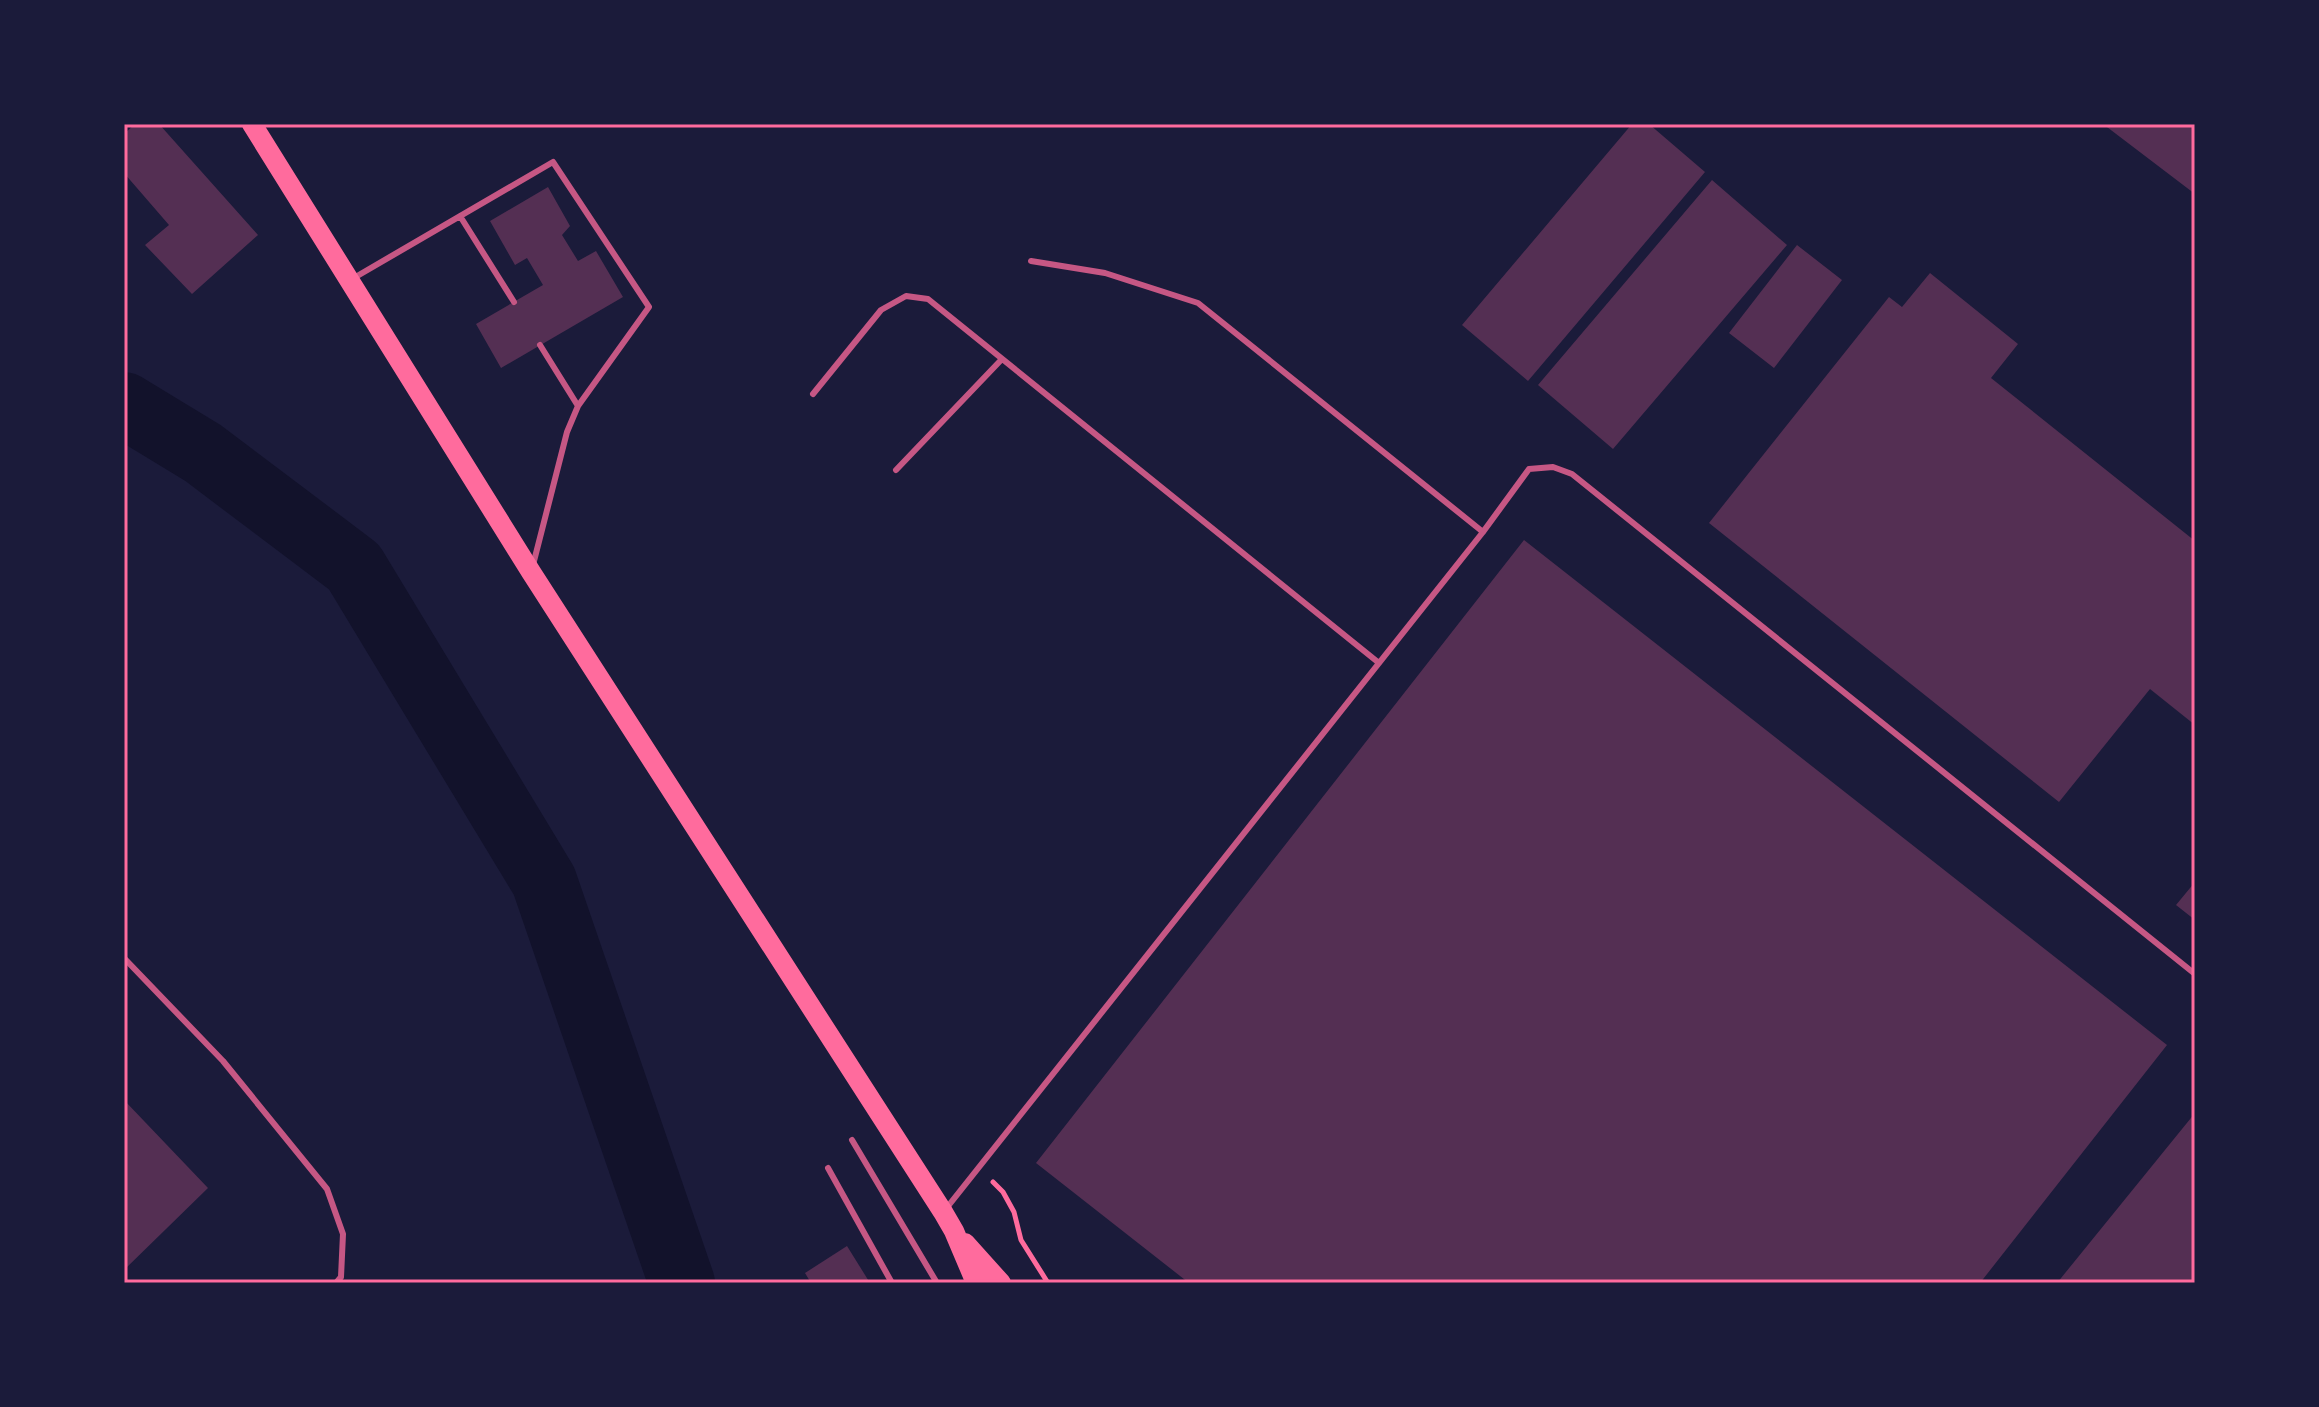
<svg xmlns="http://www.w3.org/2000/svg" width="2319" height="1407" font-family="Quicksand,sans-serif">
<rect width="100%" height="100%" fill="#1b1b3a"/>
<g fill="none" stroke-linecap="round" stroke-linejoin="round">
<path stroke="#12122b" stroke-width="66" d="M124,405l79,48 151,114 190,314 138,402"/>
</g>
<path fill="#542f53" d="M135,124h24l99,111 -66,59 -47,-49 24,-20 -45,-52v-39z
M1632,124h17l56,48 -177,209 -66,-56z
M2103,124h92v70z
M1712,180l75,65 -174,204 -75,-64z
M548,187l22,39 -8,9 16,26 18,-10 27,46 -122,71 -25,-44 67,-39 -16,-27 -12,7 -25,-44z
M1797,245l45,35 -68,88 -45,-35z
M1930,273l88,71 -27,34 204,163v184l-45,-36 -91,113 -350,-279 180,-226 13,10z
M1524,540l643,505 -187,238h-791l-153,-120z
M2195,882v38l-19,-15z
M124,1100l84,88 -84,82z
M2195,1113v170h-138z
M847,1246l23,37h-59l-6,-10z"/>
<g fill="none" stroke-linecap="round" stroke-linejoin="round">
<path stroke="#ff6b9d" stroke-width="5" d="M993,1182l10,10 11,20 7,28 27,43"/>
<path stroke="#c65784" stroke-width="6" d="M460,216l54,86
M1031,261l74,12 93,30 285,229
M352,279l201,-117 96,145 -71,99 -11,26 -34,133
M540,345l38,61
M813,394l68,-84 25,-14 22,3 451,364
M896,470l106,-111
M124,958l99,103 104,128 16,45 -2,43 -5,6
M852,1140l85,143
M828,1168l64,115
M945,1210l538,-678 46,-63 24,-2 19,7 623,500"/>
<path stroke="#ff6b9d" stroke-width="20" d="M252,124l279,448 412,640 11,19 22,52
M965,1243l36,40"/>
</g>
<rect width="2319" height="1407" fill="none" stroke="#1b1b3a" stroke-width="252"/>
<rect x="126" y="126" width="2067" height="1155" fill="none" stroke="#ff6b9d" stroke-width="3"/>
</svg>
